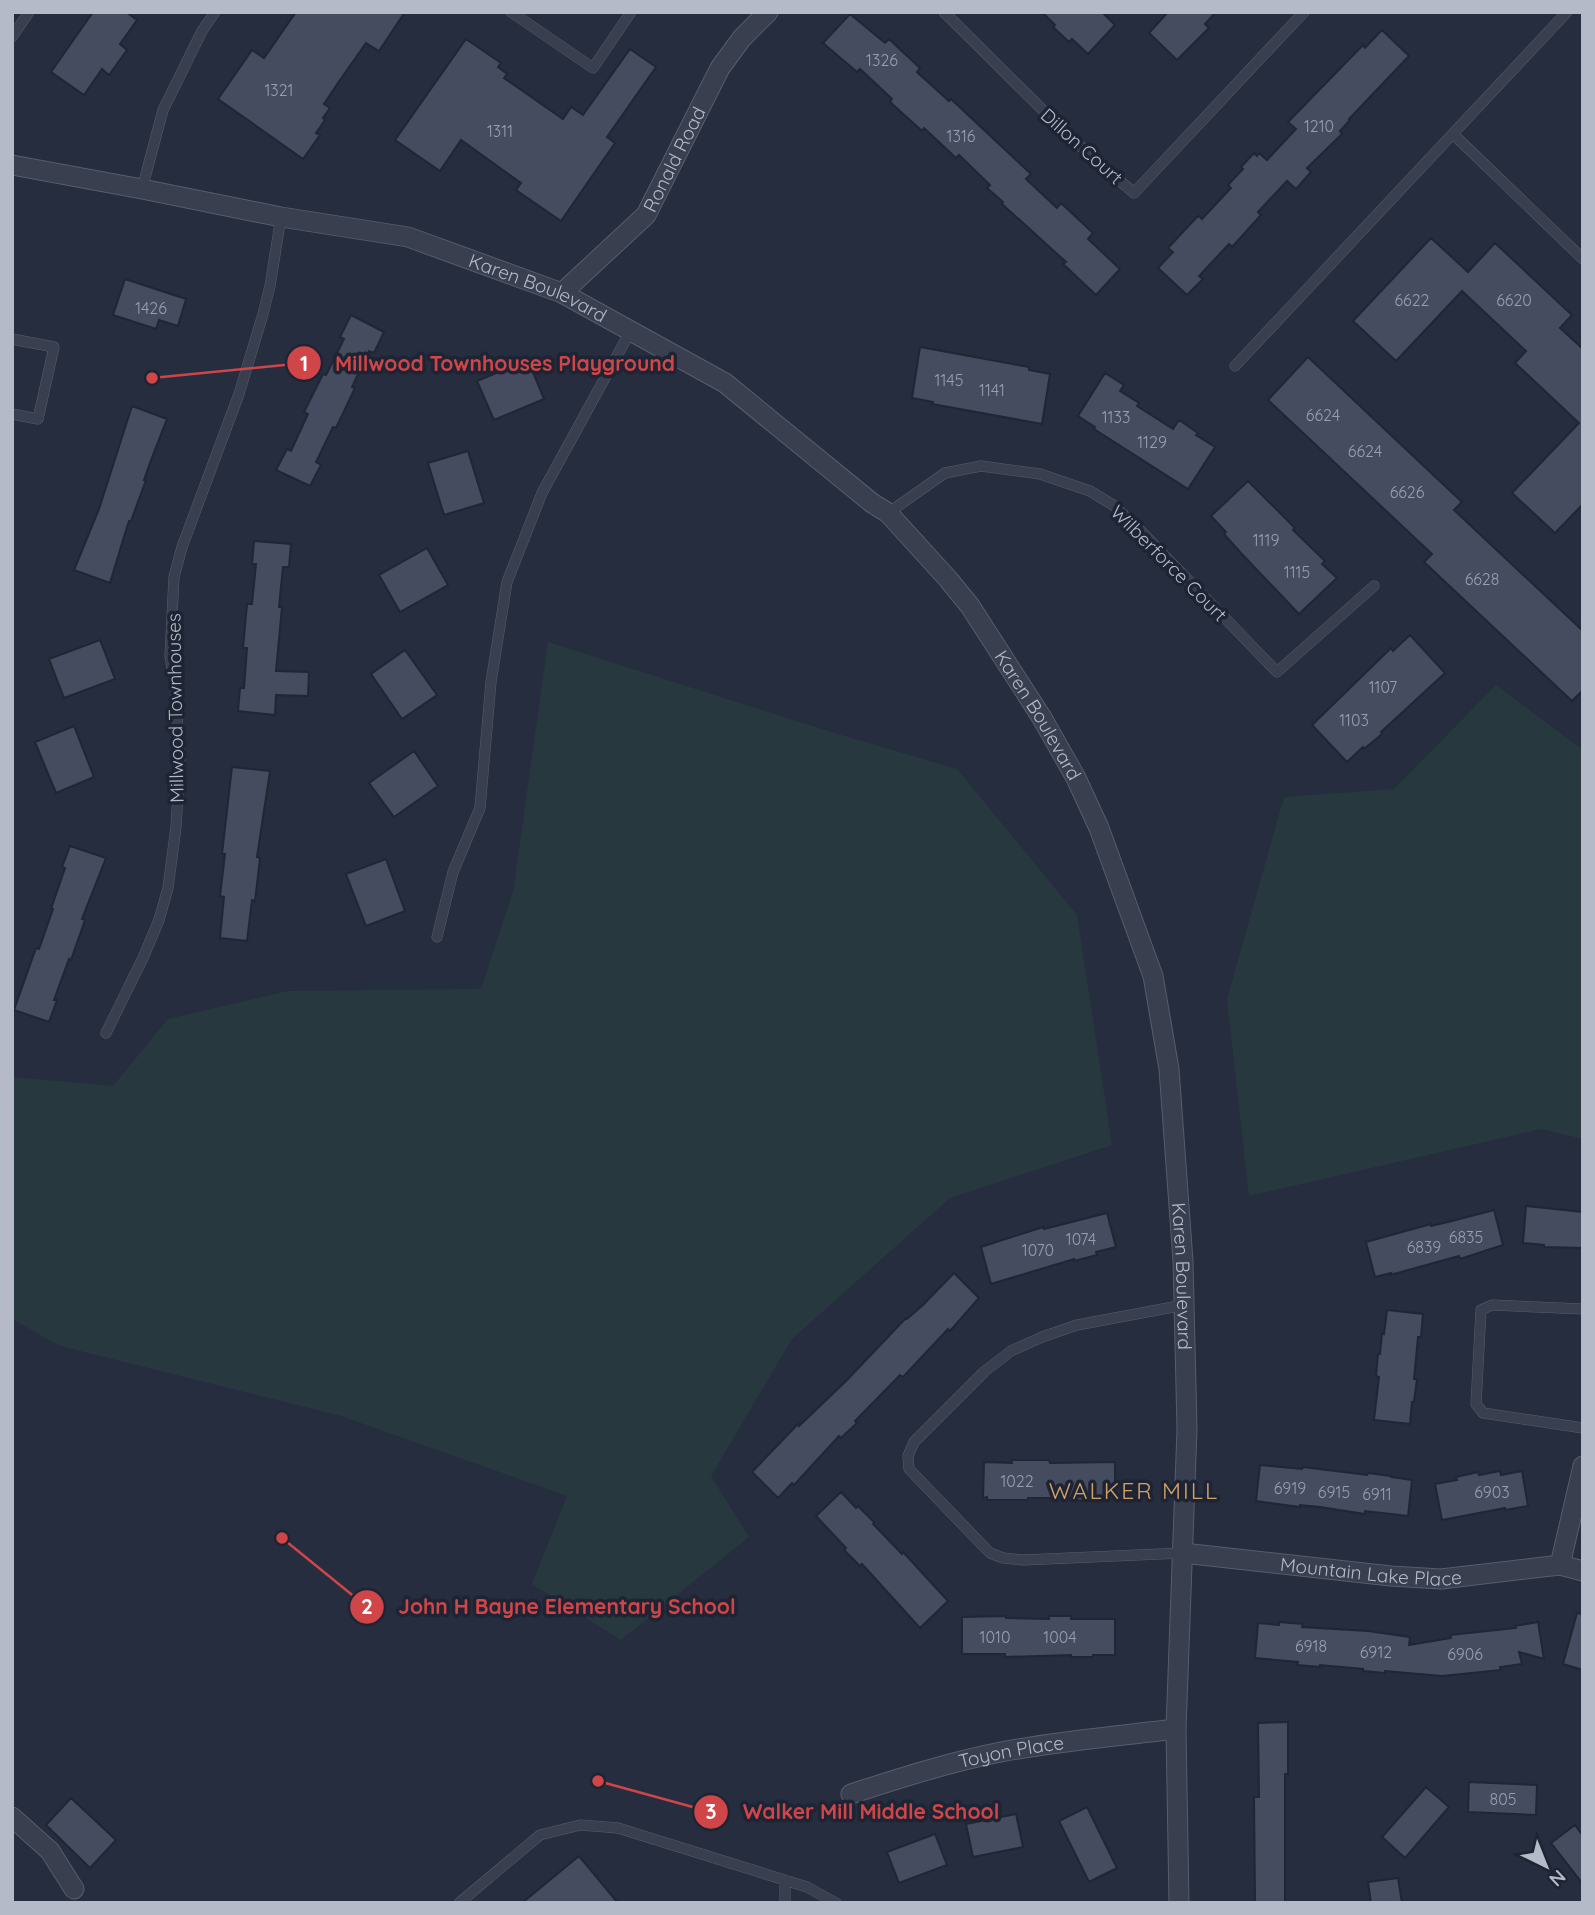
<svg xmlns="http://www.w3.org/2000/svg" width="1595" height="1915" font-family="Quicksand,sans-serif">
<rect width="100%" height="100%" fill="#252d3e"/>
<path fill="#27393f" d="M548,642l280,89 129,38 120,146 35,230 -162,53 -158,141 -81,137 38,61 -128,103 -89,-56 35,-88 -226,-80 -281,-70 -48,-27v-242l101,9 55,-67 120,-28 193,-2 32,-97z
M1496,685l87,65v389l-42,-10 -292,67 -22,-197 57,-202 110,-8z"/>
<path fill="#454c5f" stroke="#202635" stroke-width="2" d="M93,12h33l11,8 -17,24 7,6 -18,25 -7,-6 -18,26 -33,-23z
M296,12h109l-26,39 -13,-8 -26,37 -16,24 6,4 -7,10 2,2 -9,13 4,2 -17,24 -85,-60 34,-49 12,8z
M1042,12h60l13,13 -27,29 -16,-15 -3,3 -16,-15 2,-2z
M1168,12h48l-11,12 4,4 -32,32 -28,-27z
M850,14l35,29 4,-4 31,29 -3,4 32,29 2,-2 80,75 -5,5 15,14 16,15 4,-5 32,30 -5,6 32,30 -24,26 -33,-31 3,-2 -64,-58 1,-2 -16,-14 3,-3 -31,-30 -3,3 -32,-30 -2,3 -32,-29 2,-3 -32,-30 -3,3 -34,-29z
M1382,30l27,26 -60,63 1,1 -10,11 2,3 -35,34 4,4 -15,17 -9,-8 -29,31 3,3 -29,32 -3,-3 -30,32 4,3 -16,16 -29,-27 15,-16 -5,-4 28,-30 3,-2 3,3 29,-31 -3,-3 15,-16 -2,-2 13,-14 3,3 2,-3 8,7 29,-31 -8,-7 75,-77 2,3z
M466,39l35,24 -3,4 9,7 -3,4 59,41 8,-12 12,8 47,-66 26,18 -49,70 8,6 -54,78 -45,-31 5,-7 -60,-43 -21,31 -45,-31z
M1431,238l37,34 27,-29 77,72 -12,13 23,21v155l-28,29 -43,-40 67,-70 -64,-60 11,-12 -64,-60 -66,70 -43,-40z
M125,279l61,20 -8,27 -19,-6 -3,9 -43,-14z
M351,315l33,17 -10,21 -5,-2 -17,36 3,1 -19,40 -3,-1 -17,35 5,3 -11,21 -34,-16 11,-21 4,2 17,-37 -4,-2 19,-38 3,1 18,-36 -4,-2z
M920,347l109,20v3l21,4 -8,50 -110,-20 1,-2 -21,-4z
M1308,357l154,145 -8,8 129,121v59l-11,11 -148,-139 8,-8 -164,-154z
M528,360l16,39 -50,21 -17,-39z
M1105,373l19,12 -4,6 19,12 -2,3 36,23 6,-9 19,13 -2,2 19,12 -27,42 -94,-60 1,-2 -17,-11z
M132,406l35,13 -16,41 -7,20h2l-15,41h-2l-6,19 -13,43 -36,-13 25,-61z
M468,451l16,52 -40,12 -16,-52z
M1248,481l47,47 -2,2 32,31 -3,3 15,14 -38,36 -59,-62 -16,-18 2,-2 -15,-16z
M254,541l37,3 -2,23h-6l-4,40h3l-6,64 33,1 -1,24 -32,-1 -1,20 -37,-4 2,-23h4l3,-40h-4l4,-44h5l4,-40h-4z
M427,548l21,37 -48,27 -21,-37z
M1410,635l35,38 -64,59 1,2 -18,15 -1,-2 -16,15 -35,-37 79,-77 2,3z
M100,640l15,39 -51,19 -15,-39z
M405,650l32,45 -35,24 -31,-45z
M74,726l20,51 -38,16 -21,-51z
M414,751l24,35 -44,31 -25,-34z
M232,767l38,4 -13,86 3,1 -5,43 -3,-1 -5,41 -27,-3 4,-41 -4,-1 5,-42h-3z
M70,846l36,12 -24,61 3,1 -14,40 -2,-1 -15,41h3l-8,22 -35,-12 22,-62 3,1 14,-40h-2l14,-41 -3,-1z
M386,859l19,52 -39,15 -20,-52z
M1526,1206l57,6v36l-39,-1v-2l-21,-2z
M1494,1210l9,35 -43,14 -1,-3 -69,19 1,-2 -16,4 -9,-35 65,-18v2l21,-5z
M1107,1213l9,34 -20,5 1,3 -23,6v-2l-83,25 -10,-37 62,-20 1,2z
M954,1273l25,25 -29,33 -2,-2 -45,48 -3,-2 -45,46 2,2 -16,15 -2,-2 -45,49 -2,-2 -14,15 -26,-26 46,-48 1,2 47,-45 60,-63 1,1 16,-14z
M1387,1310l36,4 -2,23h-3l-4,42h3l-3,23h-2l-2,22 -36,-4 5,-43 -3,-1 2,-22h2l2,-21 2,1z
M1012,1460h37l1,3 65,-1v37h-22v2l-23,-1v-2h-42v2h-41v-3l-4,1 1,-36 28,1z
M1260,1465l42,4 1,-2 64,8 1,-2 23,3v1l21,3 -4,36 -43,-5v3l-45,-7 -20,-2v2l-44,-6z
M1500,1471l1,4 21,-4 6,35 -23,4v-2l-63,12 -7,-36 22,-4 -1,-3 22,-5 1,3z
M841,1492l15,16 2,-2 16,16 -1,2 29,30 1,-2 45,49 -28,27 -58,-64 -2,2 -16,-16 2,-2 -30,-32z
M1577,1613l6,1v56l-20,-6z
M1006,1616v2l43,1v-3h22v3h44v36h-22v2h-22v-2l-66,2v-3h-43v-37z
M1279,1622l24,2 -1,3 66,4 42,6 -1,8 42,-7 -1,-3 66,-7 -1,-2 23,-4 6,37 -25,-7 3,12 -22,3 1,3 -59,6 -57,-5v2l-22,-2v-2l-43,-4v2l-23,-2 1,-3 -43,-4 3,-35 21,2z
M1288,1722v52h-3v129h-30l-1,-106h5l-1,-74z
M1469,1782l68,3 -1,30 -68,-3z
M1426,1787l23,20 -44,51 -23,-21z
M71,1798l45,42 -26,28 -44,-43z
M1087,1807l30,61 -28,14 -30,-61z
M1016,1814l7,33 -50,10 -7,-33z
M1575,1825l8,11v48l-32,-41z
M935,1834l12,31 -48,18 -12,-31z
M579,1856l39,47h-96z
M1398,1878l4,25h-31l-3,-21z"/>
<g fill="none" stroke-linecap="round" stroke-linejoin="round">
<defs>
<path id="lane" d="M511,12l82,56 38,-56
M944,12l128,127 62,54 170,-181
M12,37l17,-25
M1453,134l130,125
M142,189l21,-79 39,-79 13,-19
M12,339l42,8 -16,72 -26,-5
M1235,366l332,-354
M888,513l57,-40 36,-7 59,8 50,17 23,14 25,23 139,144 97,-86
M437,937l16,-65 27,-64 11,-126 16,-100 35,-89 88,-161
M106,1033l37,-75 16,-38 9,-32 8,-61 4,-67 -5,-75 -5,-29 4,-79 8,-30 57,-153 24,-80 7,-28 11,-69
M1583,1309l-91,-4 -11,5 -5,94 7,9 100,15
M1183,1553l-160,7 -20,-2 -13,-5 -81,-84 -1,-13 6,-14 71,-71 26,-20 31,-14 35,-12 107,-20
M785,1880v23
M459,1903l81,-68 40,-10 38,3 189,59 29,16"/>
<g id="street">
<path id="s1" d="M12,165l130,24 139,28 127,20 154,56 163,90 147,120 16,10 60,66 22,27 72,112 34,60 23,50 54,148 16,93 14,192 4,168 -11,300 3,174"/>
<path id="s2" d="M562,293l84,-78 74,-147 22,-30 26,-26"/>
<path id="s3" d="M1183,1553l208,23 50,3 119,-14 23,-99"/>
<path d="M1560,1565l23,6"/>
<path id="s4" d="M851,1794c49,-16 99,-32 150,-42 57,-11 117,-16 175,-23"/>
<path d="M12,1817l38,34 24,38"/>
</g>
</defs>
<use href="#lane" stroke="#575d6c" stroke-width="11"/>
<use href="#street" stroke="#575d6c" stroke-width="21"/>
<use href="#lane" stroke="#393f4e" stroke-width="10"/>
<use href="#street" stroke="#393f4e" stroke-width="19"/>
</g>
<g text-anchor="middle" stroke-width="7" stroke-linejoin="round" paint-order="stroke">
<g font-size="16" fill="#999eae">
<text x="882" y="66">1326</text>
<text x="279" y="96">1321</text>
<text x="1319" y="132">1210</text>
<text x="500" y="137">1311</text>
<text x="961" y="142">1316</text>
<text x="1412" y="306">6622</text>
<text x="1514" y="306">6620</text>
<text x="151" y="314">1426</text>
<text x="949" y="386">1145</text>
<text x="992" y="396">1141</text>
<text x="1323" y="421">6624</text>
<text x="1116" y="423">1133</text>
<text x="1152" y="448">1129</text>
<text x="1365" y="457">6624</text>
<text x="1407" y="498">6626</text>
<text x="1266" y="546">1119</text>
<text x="1297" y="578">1115</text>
<text x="1482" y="585">6628</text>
<text x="1383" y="693">1107</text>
<text x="1354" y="726">1103</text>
<text x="1466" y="1243">6835</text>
<text x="1081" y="1245">1074</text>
<text x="1424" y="1253">6839</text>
<text x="1038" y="1256">1070</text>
<text x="1017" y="1487">1022</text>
<text x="1290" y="1494">6919</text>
<text x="1334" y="1498">6915</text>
<text x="1492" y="1498">6903</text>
<text x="1377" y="1500">6911</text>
<text x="995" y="1643">1010</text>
<text x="1060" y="1643">1004</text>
<text x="1311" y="1652">6918</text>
<text x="1376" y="1658">6912</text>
<text x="1465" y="1660">6906</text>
<text x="1503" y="1805">805</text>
</g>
<g font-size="19" fill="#b5bac9" stroke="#1e2433">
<text transform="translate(1082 146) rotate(42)" y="7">Dillon Court</text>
<text dy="7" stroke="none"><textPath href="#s2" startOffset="177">Ronald Road</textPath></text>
<text dy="7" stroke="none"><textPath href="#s1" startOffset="542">Karen Boulevard</textPath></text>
<text transform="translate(1169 563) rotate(45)" y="7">Wilberforce Court</text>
<text transform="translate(175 708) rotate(-91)" y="7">Millwood Townhouses</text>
<text dy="7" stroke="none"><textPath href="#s1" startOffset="1214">Karen Boulevard</textPath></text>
<text dy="7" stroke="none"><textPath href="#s1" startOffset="1802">Karen Boulevard</textPath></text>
<text dy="7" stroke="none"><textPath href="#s3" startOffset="189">Mountain Lake Place</textPath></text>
<text dy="7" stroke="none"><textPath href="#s4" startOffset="166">Toyon Place</textPath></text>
</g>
<g font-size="23" letter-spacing="2" fill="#d1a368" stroke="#1e2433">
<text x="1134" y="1499">WALKER MILL</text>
</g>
</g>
<path fill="none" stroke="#cf4548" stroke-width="2.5" d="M152 378L304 363M282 1538L367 1607M598 1781L711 1812"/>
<g fill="#cf4548" stroke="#1e2433" stroke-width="2.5">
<circle cx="152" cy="378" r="7"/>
<circle cx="282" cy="1538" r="7"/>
<circle cx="598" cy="1781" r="7"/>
<circle cx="304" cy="363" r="18"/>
<circle cx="367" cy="1607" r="18"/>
<circle cx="711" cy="1812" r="18"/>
</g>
<g font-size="21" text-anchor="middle" font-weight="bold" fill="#fff">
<text x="304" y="371">1</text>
<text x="367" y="1614">2</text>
<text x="711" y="1819">3</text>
</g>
<g font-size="21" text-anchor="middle" font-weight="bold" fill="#cf4548" stroke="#1e2433" stroke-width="7" stroke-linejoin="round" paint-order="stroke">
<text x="505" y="371">Millwood Townhouses Playground</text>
<text x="567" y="1614">John H Bayne Elementary School</text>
<text x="871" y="1819">Walker Mill Middle School</text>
</g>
<rect width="1595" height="1915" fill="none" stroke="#b5bac9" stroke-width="28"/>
<g transform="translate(1546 1866) rotate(137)" stroke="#1e2433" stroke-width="5" paint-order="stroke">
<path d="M0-5L12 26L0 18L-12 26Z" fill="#b5bac9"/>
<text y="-10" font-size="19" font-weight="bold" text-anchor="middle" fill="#b5bac9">N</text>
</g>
</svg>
